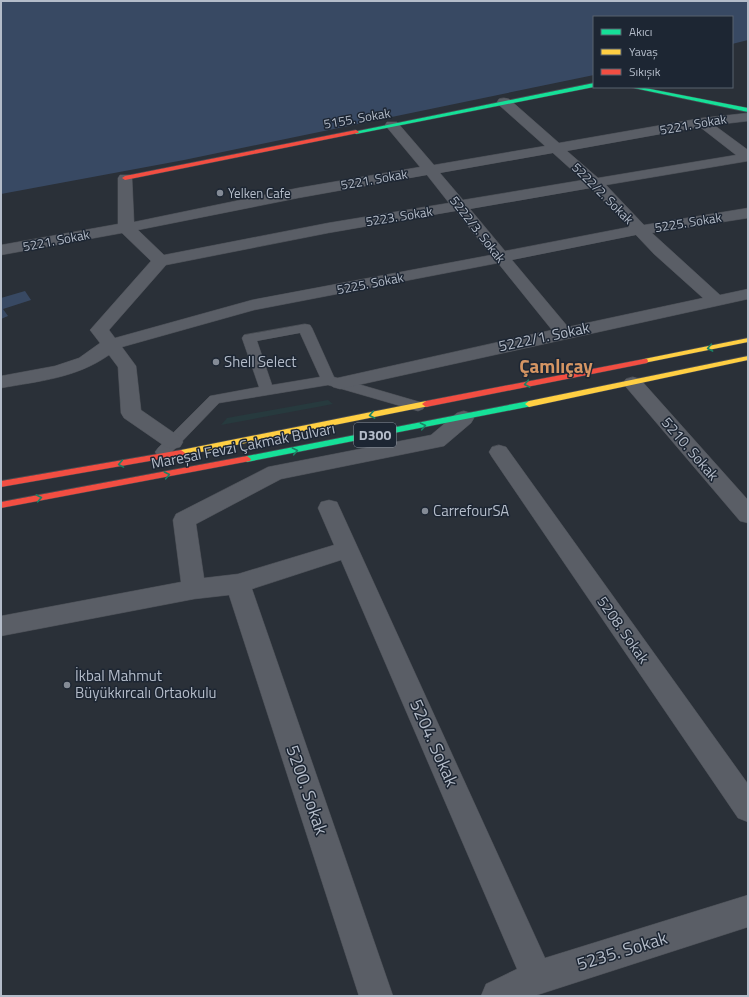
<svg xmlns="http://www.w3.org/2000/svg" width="749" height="997" font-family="'Titillium Web',sans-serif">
<rect width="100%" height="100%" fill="#2a3038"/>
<path fill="#273a3e" d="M328,400l5,4 -112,21 6,-7z"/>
<path fill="#384963" d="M1,1h747v39l-16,4v-27h-138v58l-410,85 -183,34z
M25,291l6,9 -28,9 5,7 -7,3v-21z"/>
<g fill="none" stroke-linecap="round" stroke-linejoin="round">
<defs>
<path id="lane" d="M305,324l5,1 2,3 22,49 89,26 2,3 -2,3 -5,2 -90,-26 -109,18 -51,53 -5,1 -5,-1 -3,-4 3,-4 52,-52 49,-9 -17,-49 2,-3zM300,333l20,44 -48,8 -15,-44z"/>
<path id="street" d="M504,98l5,1 50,44 143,-25 46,-5v8l-34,4 34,25v11l-142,24 38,40 104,-17v10l-96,15 68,62 28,-6v10l-408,90 -7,-2 -3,-4 3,-4 219,-49 -54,-67 -244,47 -132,37 14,19 5,44 39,27 3,5 -3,5 -7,2 -7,-2 -42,-29 -3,-5 -3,-46 -9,-12c-33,23 -69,26 -108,33v-12l54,-10 24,-8 21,-15 -10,-13 61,-69 -29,-28 -121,22v-10l117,-21v-46l2,-3h10l2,3 2,44 164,-34 122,-21 -35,-42 2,-3h10l37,43 111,-19 -46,-41 -2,-3 2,-3zM700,127l36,28 -138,23 -31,-27zM553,153l30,27 -120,20 -23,-27zM427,175l22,28 -121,20 -164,32 -26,-25 160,-32zM591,188l38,39 -124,24 -35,-42zM456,211l35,44 -239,45 -137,38 -6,-8 57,-65 162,-32zM636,235l18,19 49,44 -135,29 -56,-67z
M633,377l7,2 108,121v23l-8,-2 -114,-134 -3,-4 3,-4z
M464,411l7,2 3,5 -3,5 -27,23 -163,33 -85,45 8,54 34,-4 96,-29 -16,-37 3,-6 8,-2 8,2 208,456 203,-63v32l-214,69h-53l5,-12 31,-15 -176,-409 -89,29 141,407h-34l-130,-401 -35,4 -193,37v-20l180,-34 -8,-62 3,-6 92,-47 163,-32 26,-22z
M499,445l7,2 242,337v38l-10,-4 -246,-361 -3,-5 3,-5z"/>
<path id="fast" d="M594,83v4l-238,47 -3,-2z
M629,87h11l108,21v4z
M529,401l4,3 -1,2 -285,56 -4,-3 4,-3z"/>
<path id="slow" d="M748,338v4l-104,21 -4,-2 4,-2z
M748,356v4l-219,47 -4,-3 4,-3z
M426,401l4,3 -1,2 -248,50 -4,-3 4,-3z"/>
<path id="jam" d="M356,130l3,2 -1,1 -233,47 -3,-2 3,-2z
M644,359h3l1,2 -1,2 -221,44 -4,-3 4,-3z
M181,450l4,3 -1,2 -183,32v-6z
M247,456l4,3 -1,2 -249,47v-6z"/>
</defs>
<use href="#lane" stroke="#484c53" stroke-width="1"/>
<use href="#street" stroke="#484c53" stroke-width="1"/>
<use href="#fast" stroke="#484c53" stroke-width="1"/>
<use href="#slow" stroke="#484c53" stroke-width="1"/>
<use href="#jam" stroke="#484c53" stroke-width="1"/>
<use href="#lane" fill="#5a5e66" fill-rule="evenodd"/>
<use href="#street" fill="#5a5e66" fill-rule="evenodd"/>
<use href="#fast" fill="#16e098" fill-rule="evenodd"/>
<use href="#slow" fill="#ffcf43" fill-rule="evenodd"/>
<use href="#jam" fill="#f24e42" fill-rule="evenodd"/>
</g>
<defs><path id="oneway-chevron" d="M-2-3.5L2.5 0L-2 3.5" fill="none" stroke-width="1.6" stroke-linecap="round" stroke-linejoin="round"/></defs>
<g stroke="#1a8366">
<use href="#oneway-chevron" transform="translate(710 348) rotate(169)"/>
<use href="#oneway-chevron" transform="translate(527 384) rotate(169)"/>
<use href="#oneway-chevron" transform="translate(372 415) rotate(169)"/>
<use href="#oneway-chevron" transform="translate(423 426) rotate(-11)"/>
<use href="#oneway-chevron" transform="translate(295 451) rotate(-11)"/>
<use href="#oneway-chevron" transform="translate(121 464) rotate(170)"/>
<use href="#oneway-chevron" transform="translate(167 475) rotate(-11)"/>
<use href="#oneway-chevron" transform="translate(39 498) rotate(-11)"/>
</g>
<g fill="#848b96" stroke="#1d2633" stroke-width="1.5">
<circle cx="220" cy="193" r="4"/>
<circle cx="216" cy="362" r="4"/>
<circle cx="425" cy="511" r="4"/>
<circle cx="67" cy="685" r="4"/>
</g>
<g text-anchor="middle" stroke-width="3" stroke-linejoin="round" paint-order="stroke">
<g font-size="13" fill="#b4bcc9" stroke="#1d2633">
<text transform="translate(357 118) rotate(-10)" y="5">5155. Sokak</text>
<text transform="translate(693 124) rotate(-10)" y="5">5221. Sokak</text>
<text transform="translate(374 179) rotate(-10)" y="5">5221. Sokak</text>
<text transform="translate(603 193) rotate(45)" y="5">5222/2. Sokak</text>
<text transform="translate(399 216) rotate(-9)" y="5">5223. Sokak</text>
<text transform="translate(688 222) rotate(-9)" y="5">5225. Sokak</text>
<text transform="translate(478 229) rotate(52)" y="5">5222/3. Sokak</text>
<text transform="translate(56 240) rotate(-11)" y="5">5221. Sokak</text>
<text transform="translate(370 283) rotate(-11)" y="5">5225. Sokak</text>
</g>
<g font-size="13" fill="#b4bcc9" stroke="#1d2633" text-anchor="start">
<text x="228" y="198">Yelken Cafe</text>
</g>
<rect fill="#1d2633" stroke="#878f9c" stroke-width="1" x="354" y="423" width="42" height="24" rx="3"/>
<g font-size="14" font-weight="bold" fill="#b4bcc9">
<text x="375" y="440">D300</text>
</g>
<g font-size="15" fill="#b4bcc9" stroke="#1d2633">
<text transform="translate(544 337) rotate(-12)" y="5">5222/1. Sokak</text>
<text transform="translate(243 446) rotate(-11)" y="5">Mareşal Fevzi Çakmak Bulvarı</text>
<text transform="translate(690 449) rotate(49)" y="5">5210. Sokak</text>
<text transform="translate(623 630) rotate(55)" y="5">5208. Sokak</text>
</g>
<g font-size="15" fill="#b4bcc9" stroke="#1d2633" text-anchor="start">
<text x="224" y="367">Shell Select</text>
<text x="433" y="516">CarrefourSA</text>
<text x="75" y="681">İkbal Mahmut<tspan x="75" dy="17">Büyükkırcalı Ortaokulu</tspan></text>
</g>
<g font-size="18" fill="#b4bcc9" stroke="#1d2633">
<text transform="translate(434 743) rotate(66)" y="6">5204. Sokak</text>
<text transform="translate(307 790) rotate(71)" y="6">5200. Sokak</text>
<text transform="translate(622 951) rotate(-17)" y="6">5235. Sokak</text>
</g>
<g font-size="19" font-weight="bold" fill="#d59563" stroke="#1d2633">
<text x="556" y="373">Çamlıçay</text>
</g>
</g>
<rect width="749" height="997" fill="none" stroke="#b4bcc9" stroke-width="4"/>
<rect x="593" y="16" width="140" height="72" fill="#1d2633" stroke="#59626f"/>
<rect x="601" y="29" width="20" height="6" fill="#16e098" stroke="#59626f"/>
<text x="629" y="36" font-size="12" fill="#b4bcc9">Akıcı</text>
<rect x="601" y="49" width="20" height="6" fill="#ffcf43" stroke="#59626f"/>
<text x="629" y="56" font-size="12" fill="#b4bcc9">Yavaş</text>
<rect x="601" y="69" width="20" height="6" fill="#f24e42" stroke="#59626f"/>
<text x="629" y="76" font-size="12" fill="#b4bcc9">Sıkışık</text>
</svg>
